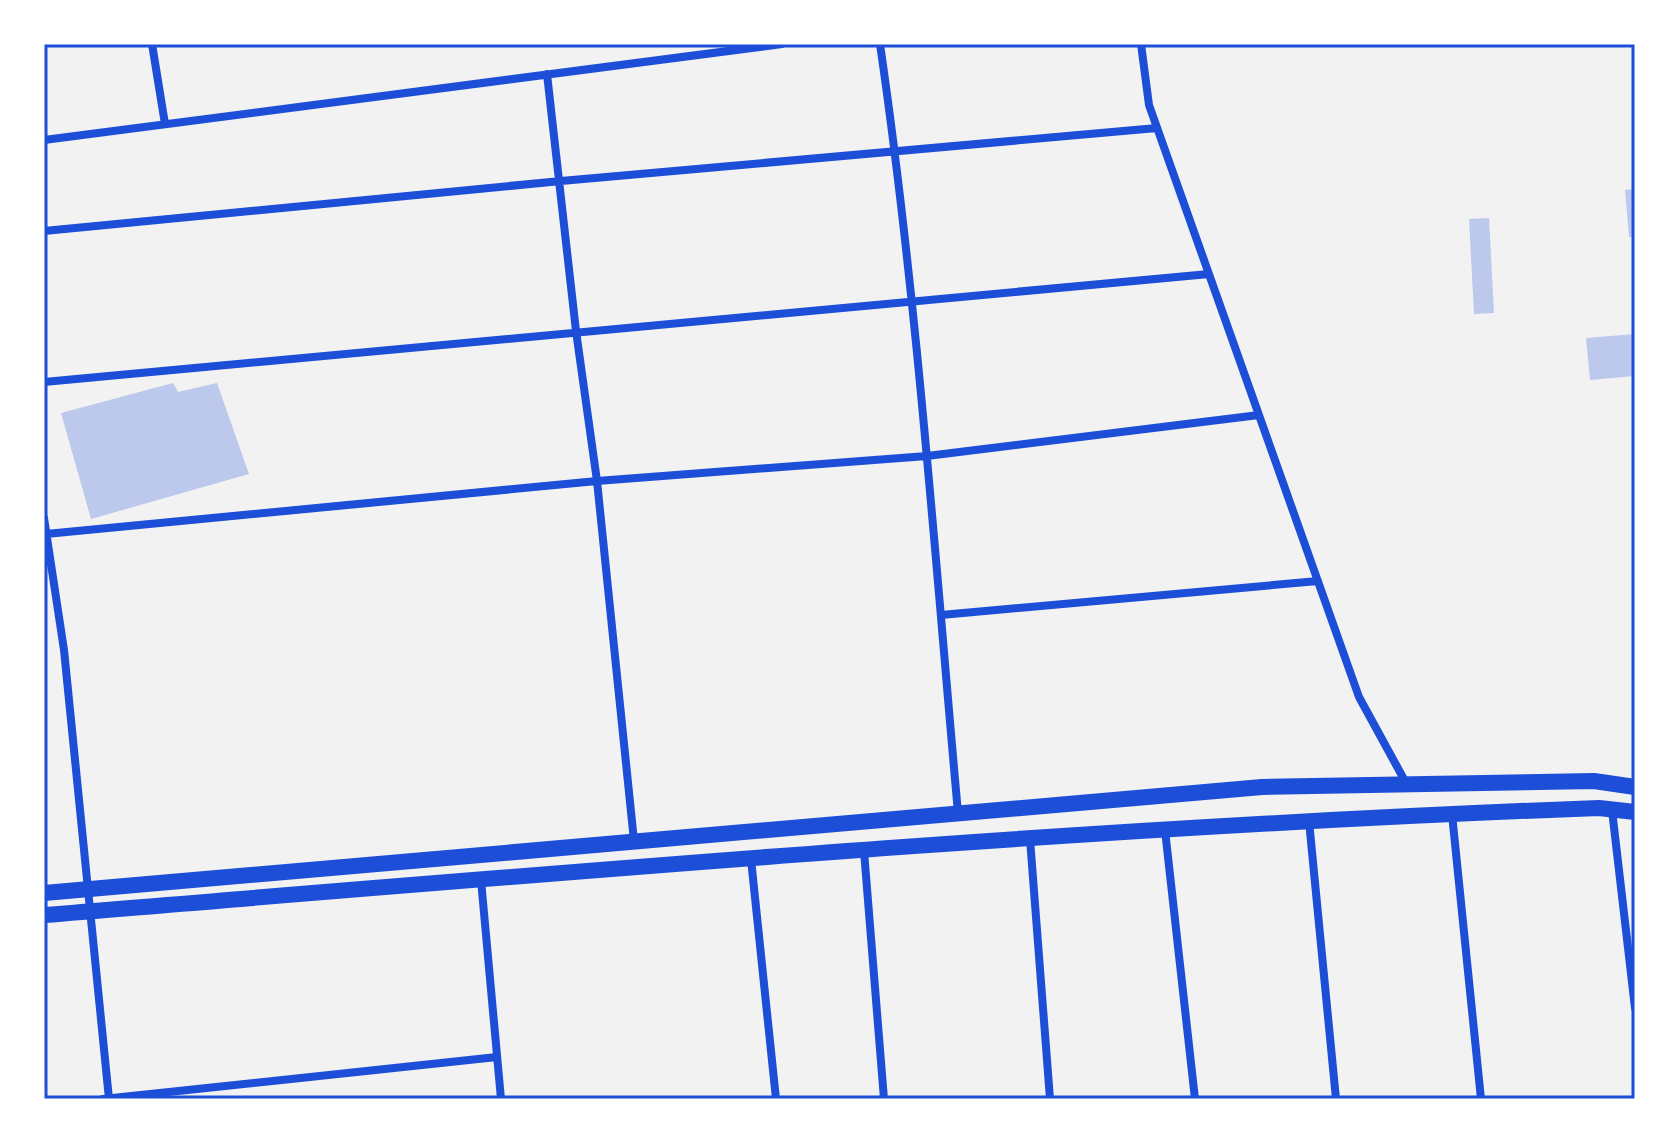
<svg xmlns="http://www.w3.org/2000/svg" width="1679" height="1143" font-family="'Archivo Narrow',sans-serif">
<rect width="100%" height="100%" fill="#f2f2f2"/>
<path fill="#bdc9ec" d="M1635,189v48h-6l-4,-47z
M1489,218l5,95 -20,1 -5,-95z
M1635,334v42l-45,4 -4,-42z
M173,383l5,9 39,-9 32,91 -158,45 -30,-106z"/>
<g fill="none" stroke-linecap="round" stroke-linejoin="round">
<path stroke="#1d4ed8" stroke-width="8" d="M152,44l13,80
M880,44c37,255 55,513 78,769
M1141,44l8,61 210,592 47,86
M547,74l29,257 21,150 37,360
M44,140l738,-96
M44,231l517,-50 596,-53
M44,382l1165,-108
M44,518l20,132 45,449
M46,534l551,-53 330,-25 332,-41
M941,615l377,-34
M1612,810l23,198
M1452,814l29,285
M1309,821l27,278
M1165,830l30,269
M1030,839l20,260
M864,851l20,248
M751,859l25,240
M481,880l20,219
M103,1099l394,-42"/>
<path stroke="#1d4ed8" stroke-width="16" d="M44,893l1218,-106 332,-6 41,6
M44,915c518,-42 1036,-88 1555,-107l36,4"/>
</g>
<rect width="1679" height="1143" fill="none" stroke="#ffffff" stroke-width="92"/>
<rect x="46" y="46" width="1587" height="1051" fill="none" stroke="#1d4ed8" stroke-width="3"/>
</svg>
